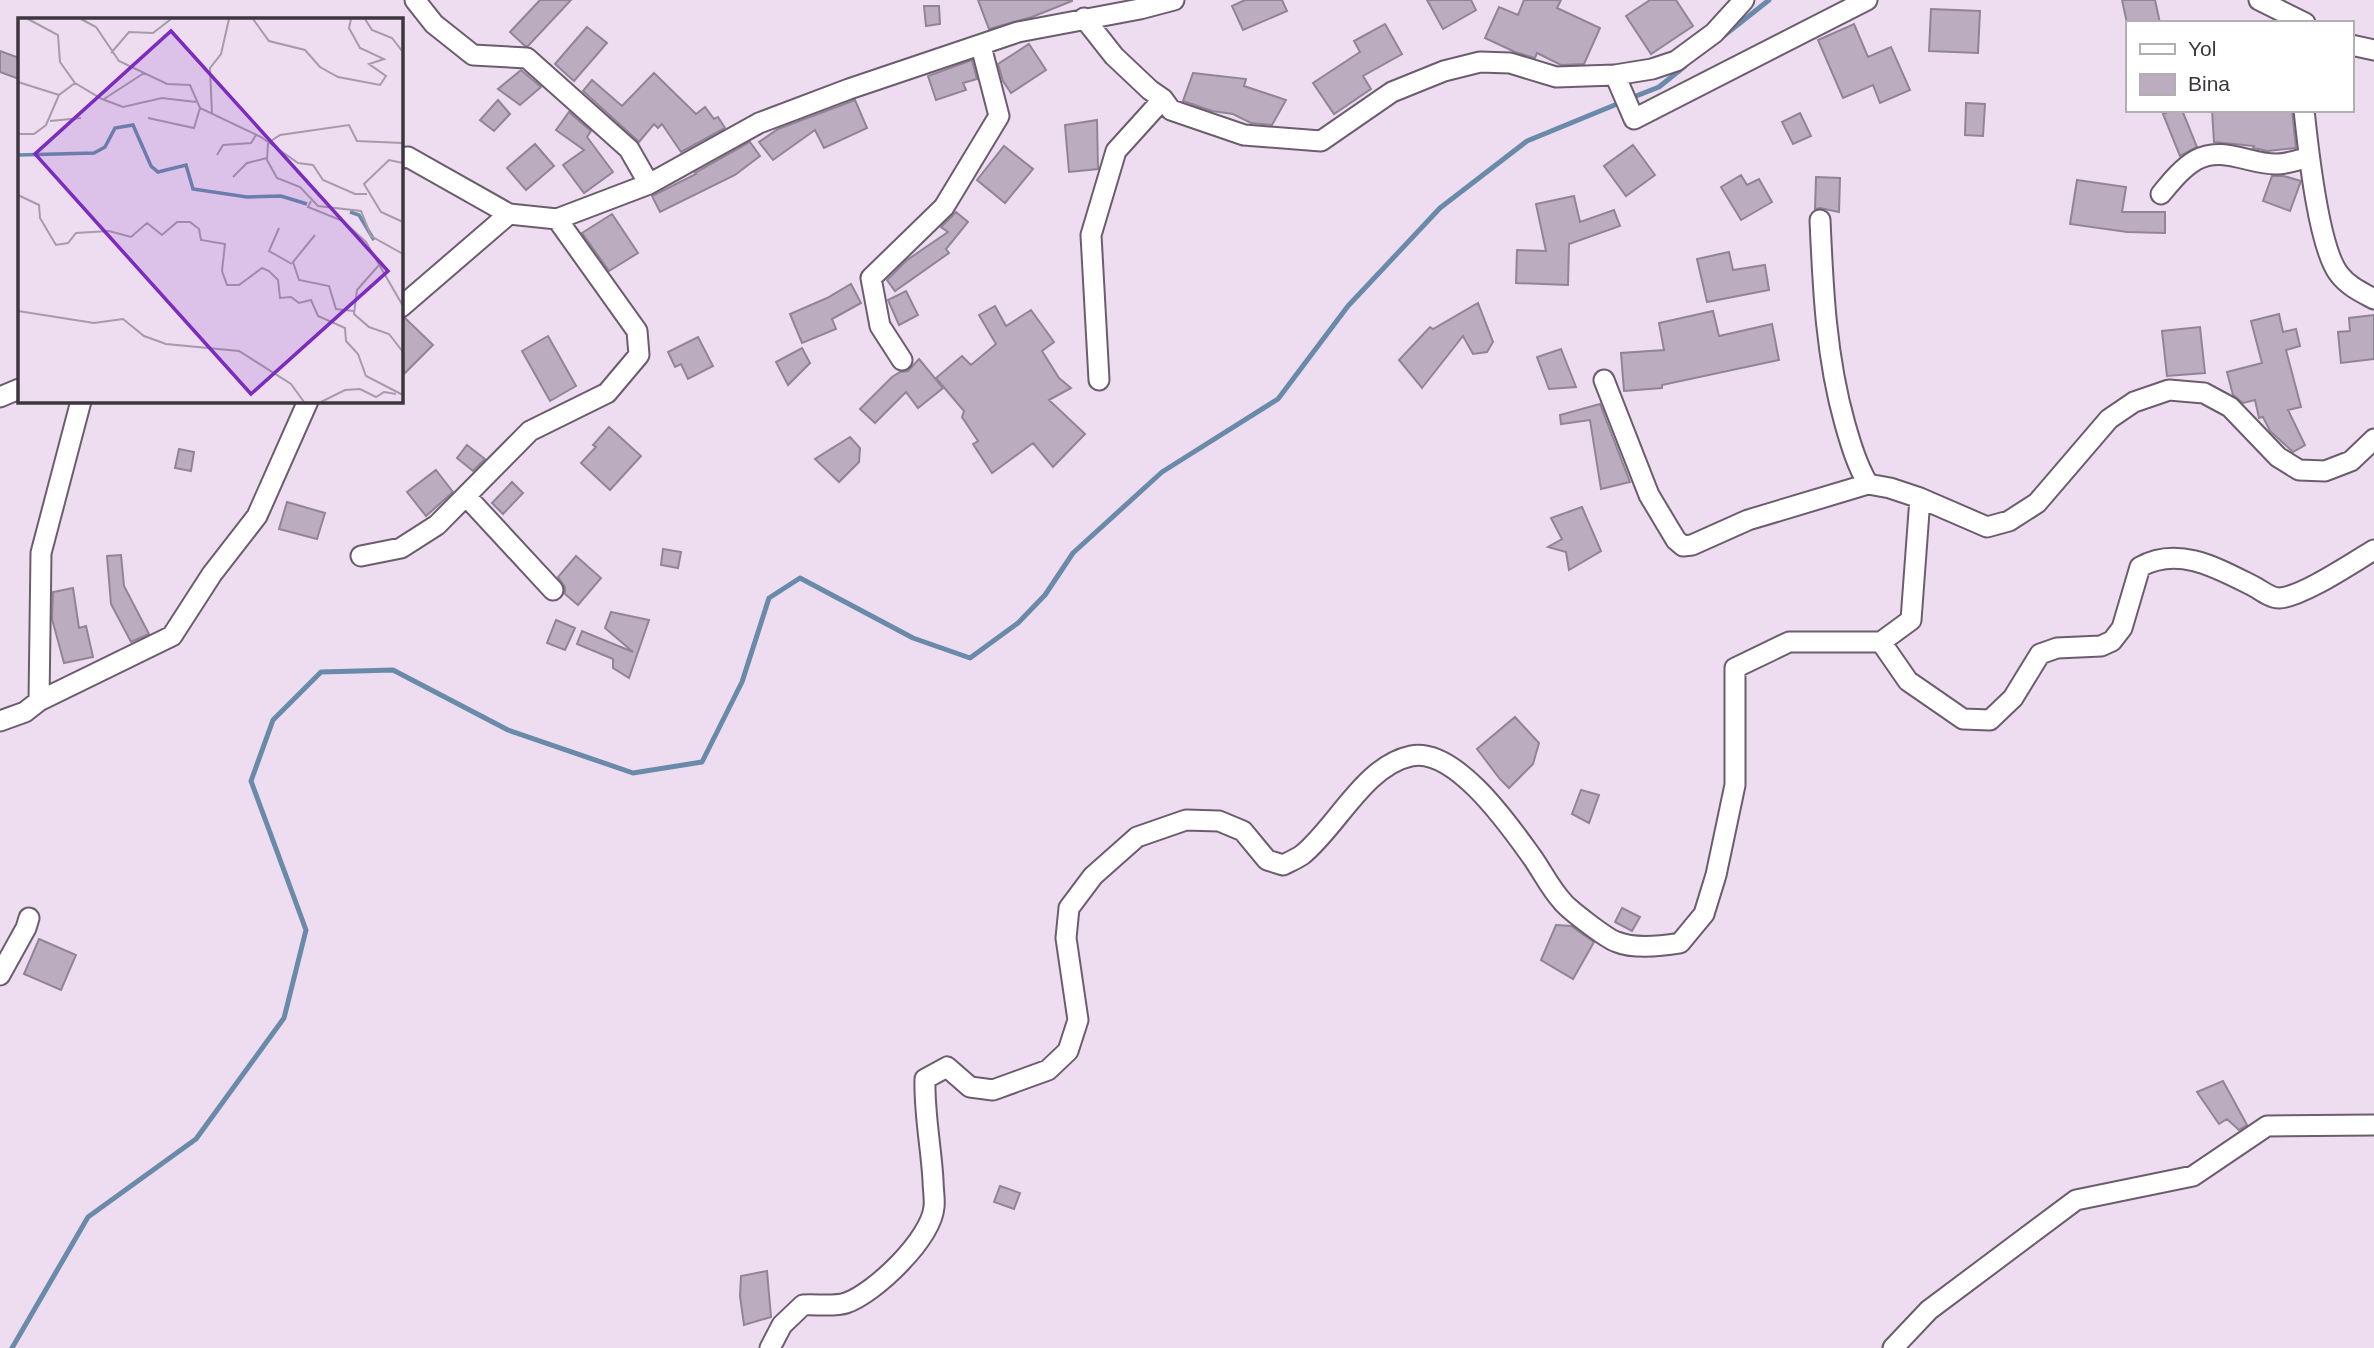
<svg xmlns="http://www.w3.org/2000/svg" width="2374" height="1348" font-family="Arial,sans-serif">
<rect width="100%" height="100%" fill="#eedcf0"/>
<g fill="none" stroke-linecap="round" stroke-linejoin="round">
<path stroke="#6a8aa9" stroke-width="5" d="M1721,38l48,-38
M1631,98l28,-11 26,-21
M12,1348l76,-131 108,-78 88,-121 22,-88 -55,-149 22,-61 48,-48 72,-2 115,60 125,43 69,-11 40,-80 27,-84 31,-20 113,60 57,20 48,-35 27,-28 28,-42 89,-81 116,-73 70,-93 92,-98 87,-67 95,-39"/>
</g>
<path fill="#bbacc0" stroke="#928497" stroke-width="2" d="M540,0h31l-43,46h-3l-15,-14z
M978,0h94v1l-40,16 -43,12z
M1245,0h37l5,11 -44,19 -11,-24z
M1427,0h44l5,10 -33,19z
M1524,0h37l-4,8 43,20 -16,36 -23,1 -24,-12 -2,5 -20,-6 -30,-14 14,-31 19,8z
M1650,0h26l17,26 -42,28 -25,-38z
M2122,0h33l5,23h-33z
M924,6h15l1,18 -14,2z
M1931,9l49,2 -2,42 -49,-2z
M1385,24l17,30 -39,22 8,13 -37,25 -21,-31 47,-31 -6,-11z
M1854,24l14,33 23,-10 19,43 -30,13 -7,-18 -30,13 -25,-58z
M587,27l20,16 -33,38 -19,-17z
M1029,44l17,26 -35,23 -8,-12 -5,-17z
M0,51l19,7v21l-19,-7z
M972,60l5,19 -14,4 3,7 -30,10 -8,-24z
M521,70l20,17 -21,18 -22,-16z
M654,73l42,41 9,-7 9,12 4,-2 7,11 -44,24 -19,-28 -4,4 -4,-4 -15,18 -56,-51 9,-11 30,26z
M1193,73l53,6 -2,7 42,14 -14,25 -21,-2 -18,-9 -21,-3 -29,-10z
M498,100l12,14 -16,17 -14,-11z
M855,100l12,28 -43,20 -9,-18 -42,30 -14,-18 19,-13z
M1966,103l19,1 -2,32 -18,-1z
M2172,110h10l15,37 -17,9 -17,-42z
M2212,110h80l4,38 -28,3 -15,-3 1,-2 -40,-4z
M569,112l22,19 -4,6 26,35 -29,21 -21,-28 21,-15 -28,-20z
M1800,113l11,23 -18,8 -11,-22z
M1097,120l1,49 -29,3 -4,-47z
M750,142l10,14 -25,19 -75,37 -8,-16 44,-22 -1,-1z
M535,144l19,22 -28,24 -19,-22z
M1633,145l22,30 -29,21 -22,-30z
M1004,146l29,23 -28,34 -28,-23z
M1741,175l6,10 12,-6 13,23 -31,18 -20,-33z
M2272,176h12l17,5 -11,30 -27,-10z
M1816,177l24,1 -1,34 -19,-4 -5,1z
M2077,180l49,7 -4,25h43v21l-38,-1 -57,-8z
M1574,196l6,26 34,-12 6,16 -51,18 -1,41 -52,-2 1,-33 29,1 -10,-47z
M956,212l12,10 -22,27 3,4 -54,38 -8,-11 20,-20 41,-28 -7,-5z
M612,214l26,39 -29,18 -27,-38z
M1729,252l4,18 32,-5 4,25 -62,12 -10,-43z
M851,284l10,19 -29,16 4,10 -34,14 -12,-29 37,-16z
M906,291l12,24 -19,10 -11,-25z
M1478,303l15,39 -6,10 -14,2 -10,-18 -41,52 -23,-28 31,-33 3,2z
M995,306l11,20 25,-16 23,32 -12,9 17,27 12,10 -22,12 36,34 -32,33 -20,-24 -41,30 -19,-29 5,-3 -16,-24 2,-6 -28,-33 26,-22 9,9 25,-21 -17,-29z
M1713,311l6,25 53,-12 7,36 -117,25v3l-38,3 -3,-38 43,-3 -5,-27z
M2279,314l4,18 13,-3 4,17 -14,4 15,57 -13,3 17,35 -12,7 -23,-21 -7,-14 -4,1 -4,-18 -12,3 -10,-8 -6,-23 35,-9 -11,-42z
M2374,315v44l-33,4 -3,-31 12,-1 -1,-13z
M405,318l28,27 -32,32v-58z
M2200,327l5,46 -38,3 -5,-45z
M548,336l28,50 -26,15 -28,-50z
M698,337l15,29 -25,13 -7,-15 -6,3 -7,-15z
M802,348l8,15 -22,22 -12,-23z
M1561,349l15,38 -27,2 -12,-32z
M919,359l24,29 -25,20 -12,-16 -31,31 -15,-14 32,-32 8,-5 8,-1z
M1600,404l30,78 -29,7 -11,-69 -29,4 -1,-9z
M609,427l32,29 -31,34 -29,-27 15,-16 -3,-2z
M850,437l10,11 -1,14 -20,20 -24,-23z
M467,445l18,14 -12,12 -16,-13z
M179,449l15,3 -3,19 -16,-3z
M436,470l17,22 -27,24 -19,-24z
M512,482l11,11 -20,21 -11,-11z
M287,502l38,11 -8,26 -38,-10z
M1582,507l19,44 -32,19 -3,-18 -18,-5 14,-8 -11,-21z
M663,549l18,3 -3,16 -17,-3z
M121,555l3,31 25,48 -18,8 -20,-38 -4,-48z
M576,556l25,22 -23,27 -13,-11v-7l-7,-10z
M73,588l6,40 7,-2 7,31 -29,6 -12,-44 1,-27z
M611,612l38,8 -20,58 -16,-10v-9l-36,-15 5,-13 51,21 -28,-24z
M556,620l19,8 -10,22 -18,-7z
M1515,717l24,26 -6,21 -24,24 -9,-9 -23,-30z
M1581,790l18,5 -10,28 -17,-9z
M1622,908l18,9 -8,14 -17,-9z
M1556,925l15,1 23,16 -21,37 -32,-19z
M39,939l37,16 -15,35 -37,-16z
M2223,1081l24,44 -8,5 -12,-11 -8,5 -22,-32z
M1000,1186l20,7 -6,16 -20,-7z
M767,1271l4,46 -27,8 -4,-29 1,-20z"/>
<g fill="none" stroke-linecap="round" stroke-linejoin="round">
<defs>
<path id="street" d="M415,0l19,24 39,31 54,3 102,91 20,35
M2259,0l46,23
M1084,18l30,38 36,34 13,9 8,11 73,25 77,6 71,-49 52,-21 36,-9 30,1 46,14 59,-2 37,-6 24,-8 38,-28 30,-33
M2351,45l23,5
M1615,75l19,44 233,-119
M2304,110c4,37 14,137 35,164 9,12 22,18 35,25
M401,158l7,-1 101,57 48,5 92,-35 110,-61 90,-34 169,-57 122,-23 34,-9
M2161,194c10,-12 21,-26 35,-34 27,-15 54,5 81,4 10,0 21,-4 32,-7
M1820,220c3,69 6,137 25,204 6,21 12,41 23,60l22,4 30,10 67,29 22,-6 28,-18 72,-84 25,-17 35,-12 35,3 26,14 48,50 21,13 26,1 26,-10 23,-22
M401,307l108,-93
M902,360l-22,-34 -9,-48 73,-71 55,-91 -18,-70
M1099,380l-8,-145 25,-84 47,-52
M1604,380l45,115 27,45 7,6 9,-1 56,-25 120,-36
M0,397l19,-8
M466,496l87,94
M361,556l40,-8 36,-23 93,-94 77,-38 32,-38 -2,-24 -80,-112
M1881,642l30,-22 9,-122
M39,701l2,-148 40,-152
M0,721l25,-9 14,-11 133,-65 40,-62 45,-58 51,-115
M0,975l26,-47 3,-10
M770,1348l12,-23 21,-20c13,-1 31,2 43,-2 29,-10 85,-64 88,-96 1,-8 -1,-18 -1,-27 -2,-34 -9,-67 -8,-101l22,-12 23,20 23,3 55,-20 20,-19 10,-31 -12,-82 3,-30 24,-32 44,-39 49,-17 33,1 24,10 24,29 16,5c6,-3 13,-6 19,-10 35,-28 62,-89 109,-99 44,-9 98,69 121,101 10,14 18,31 30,44 6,8 45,38 55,41 17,7 45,4 63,1l24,-29 12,-39 19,-90v-117l54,-26h92l27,39 55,38 27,1 23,-22 27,-44 17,-6 44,-2 11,-5 10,-13 18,-61c39,-22 79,2 115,20 7,4 16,11 24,11 23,-1 73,-35 95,-48
M1893,1348l36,-38 147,-110 117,-24 74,-50 107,-1"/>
</defs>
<use href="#street" stroke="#6c5d6e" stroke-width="23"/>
<use href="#street" stroke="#fff" stroke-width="19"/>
</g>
<g transform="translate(18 18)">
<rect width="385" height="385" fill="#eedcf0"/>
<path fill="none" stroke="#6a8aa9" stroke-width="3.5" d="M0,137l76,-2 11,-6 10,-19 18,-3 18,41 7,6 28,-7 7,24 54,8 34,-1 26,8M332,194l9,3 15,25"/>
<path fill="none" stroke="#a79aa9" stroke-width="2" d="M10,1l30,16 2,27 15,21 27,16 21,8 39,-9 34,4M63,1l15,8 23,34 48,23 23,1 10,23 61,29 37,26 15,2 10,15 32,14h12M235,1l16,22 36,9 15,17 18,10 42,8 6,-9 -17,-12 15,-5 -24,-11 -11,-20 2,-9M347,1l7,11 20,8 10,13M93,35l18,-21 24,1 18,-14M0,64l41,13M86,81l40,-26M194,96l-2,-46 11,-14 8,-35M130,100l46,10 6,-20M32,103l31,-3M0,116h16l12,-9 13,-30 16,-12M250,125l-1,17 10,18 23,9 18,19 43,5 10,25 32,18M250,125l12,-8 69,-10 8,16 46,2M199,137l6,-10 28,-2 5,-8M385,145l-14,-3 -25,24 17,28 22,10M215,159l14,-14 20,-5M0,177l21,10 1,13 16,27 12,-2 8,-10 33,-2 22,6 16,-14 15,12 15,-13h13l9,7 2,11 24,4 -3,27 5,14h12l23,-17 7,3 9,9 2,18 11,-1 8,6 12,-3 7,16 27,12 1,13 12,13 8,22 37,19M293,183l-3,6 35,14 23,21 37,64M261,210l-10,23 23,13M297,217l-22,27 6,18 30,6 7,23 18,2M361,247l-22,25 -3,24 15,13 20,7 14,18M0,293l76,12 29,-4 21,17 22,8 73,7 52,33 13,18M303,384l24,-12 15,-1 16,8 8,-5 12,2"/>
<path fill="#7b2cbf" fill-opacity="0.15" stroke="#7b2cbf" stroke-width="3.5" d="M153,13l217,240 -137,123 -216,-240z"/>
<rect width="385" height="385" fill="none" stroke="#3d363e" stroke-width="3.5"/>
</g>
<rect x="2126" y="21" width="228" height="91" fill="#ffffff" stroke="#b1afb2" stroke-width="2"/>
<rect x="2140" y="44" width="35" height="10" fill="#ffffff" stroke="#b1afb2" stroke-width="2"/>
<text x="2188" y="56" font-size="21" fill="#3d363e">Yol</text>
<rect x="2140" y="74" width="35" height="21" fill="#bbacc0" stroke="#b1afb2" stroke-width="2"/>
<text x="2188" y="91" font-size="21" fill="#3d363e">Bina</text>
</svg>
